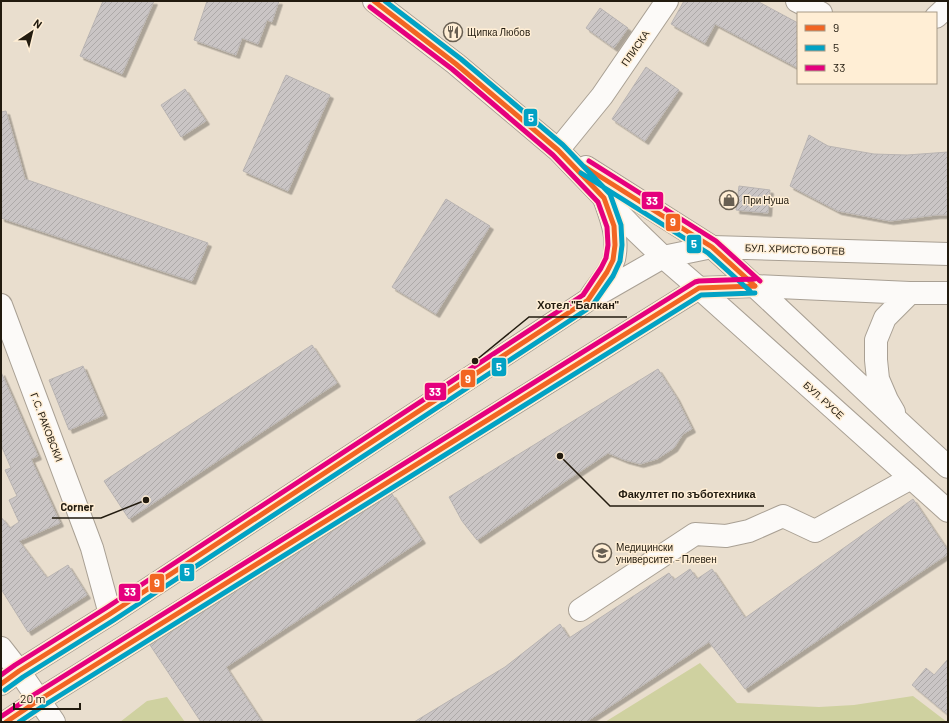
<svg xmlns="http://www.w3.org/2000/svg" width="949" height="723" font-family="Barlow,sans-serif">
<defs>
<pattern id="building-hatch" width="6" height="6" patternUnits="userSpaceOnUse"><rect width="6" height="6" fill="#cac5c5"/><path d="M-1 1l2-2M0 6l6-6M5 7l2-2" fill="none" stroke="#ada9a8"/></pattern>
<filter id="shadow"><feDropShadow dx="3.5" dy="3.5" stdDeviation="0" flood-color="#0004"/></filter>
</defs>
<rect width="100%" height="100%" fill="#e9dece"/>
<path fill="#cfd1a0" d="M700,663l37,40 82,4 35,-2 59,-9 34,26h-342z
M167,697l18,25h-65l27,-21z"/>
<path fill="url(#building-hatch)" stroke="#b9b4b2" filter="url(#shadow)" d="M103,1h51l-32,73 -42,-18z
M207,1h72l-7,21 -5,-2 -9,24 -16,-6 -6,17 -42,-15z
M684,1h73l41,22v45l-83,-44 -10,19 -34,-19z
M600,8l28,20 -14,20 -28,-20z
M646,67l33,23 -34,51 -33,-22z
M286,75l44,20 -42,96 -45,-20z
M185,89l21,32 -25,16 -20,-32z
M6,111l19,68 183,64 -16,38 -191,-63v-106z
M809,135l19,11 46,8 33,1 41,-3v63h-12l-46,6 -52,-10 -48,-25z
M739,186l31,4 -2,23 -32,-3z
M446,199l44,27 -54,88 -44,-27z
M312,345l25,38 -208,136 -25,-38z
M83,366l21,49 -35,15 -20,-50z
M658,369l18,28 16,32 -9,5 -9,14 -17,11 -17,5 -15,-4 -17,-7 -131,87 -15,-19 -13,-24z
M1,372l37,84 -7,3 29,64 -41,18 28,37 21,-13 19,30 -59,37 -27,-43v-72l9,11 9,-6 -10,-22 8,-4 -12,-26 6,-2 -10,-23z
M392,494l30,46 -196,127 36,55h-61l-51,-77z
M913,499l35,52v3l-203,135 -36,-47 -123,80h-172l91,-55 55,-43 9,14 100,-65 5,7 16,-11 7,10 15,-10 33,49z
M948,659v56l-36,-30 14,-17 8,7z"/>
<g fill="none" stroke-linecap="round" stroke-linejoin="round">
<defs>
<path id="minor" d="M374,1l82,63 102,86 78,81 27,26
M797,1l24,12
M936,17l12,-11
M558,150l44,-54 65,-95
M586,167l126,80
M1,305l91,243 18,66
M580,610l115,-76 31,2 23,-5 34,-15 32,15 96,-53
M1,648l18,23 35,51"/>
<path id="major" d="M712,247c80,72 156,148 236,220
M663,257l36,31 249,223
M591,296c7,-11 19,-23 23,-37 5,-22 -3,-41 -10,-61
M894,412l-7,-12 -9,-21 -2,-19v-20l9,-22 25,-25
M1,684l18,-13 91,-57 478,-314 75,-43 49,-10 236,7
M6,722l33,-22 660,-412 56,-2 155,7h38"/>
</defs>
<use href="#minor" stroke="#a9a094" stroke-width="24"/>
<use href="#major" stroke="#a9a094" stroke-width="24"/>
<use href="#minor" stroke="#fcfaf8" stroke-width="22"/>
<use href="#major" stroke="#fcfaf8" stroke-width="22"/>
<defs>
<path id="bus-1" d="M585,167l127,80 43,39
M1,684l18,-13 91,-57 478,-314 19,-28 6,-12 2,-15 -1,-19 -10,-28 -46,-48 -102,-86 -82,-63
M6,722l33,-22 660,-412 56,-2"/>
<path id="bus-2" d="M581,173l127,80 42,38
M5,690l18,-13 91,-57 478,-314 21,-30 7,-15 2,-16 -1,-20 -11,-31 -47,-49 -102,-86 -76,-58
M19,722l24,-16 658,-411 54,-2"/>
<path id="bus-3" d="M589,161l127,80 44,40
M1,675l14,-10 91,-57 477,-313 18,-27 5,-10 2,-13 -1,-18 -9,-25 -45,-47 -101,-86 -82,-62
M2,716l33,-22 660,-412 4,-1 56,-2"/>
</defs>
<use href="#bus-1" stroke="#ffeed5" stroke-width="8"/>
<use href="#bus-2" stroke="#ffeed5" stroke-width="8"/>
<use href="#bus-3" stroke="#ffeed5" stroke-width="8"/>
<use href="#bus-1" stroke="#f26522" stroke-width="5"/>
<use href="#bus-2" stroke="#02a2c4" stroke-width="5"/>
<use href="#bus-3" stroke="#e5007d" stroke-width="5"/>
</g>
<defs>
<symbol id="restaurant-ring" viewBox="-11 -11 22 22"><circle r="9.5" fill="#ffeed5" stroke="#685f52" stroke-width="1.5"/><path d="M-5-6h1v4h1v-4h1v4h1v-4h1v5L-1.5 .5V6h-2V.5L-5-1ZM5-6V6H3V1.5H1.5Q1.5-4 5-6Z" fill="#685f52"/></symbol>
<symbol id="shop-ring" viewBox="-11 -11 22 22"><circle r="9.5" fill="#ffeed5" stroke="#685f52" stroke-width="1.5"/><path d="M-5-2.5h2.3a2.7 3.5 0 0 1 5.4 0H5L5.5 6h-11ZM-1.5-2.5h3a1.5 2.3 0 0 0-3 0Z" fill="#685f52"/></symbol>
<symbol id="university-ring" viewBox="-11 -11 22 22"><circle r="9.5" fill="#ffeed5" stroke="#685f52" stroke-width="1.5"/><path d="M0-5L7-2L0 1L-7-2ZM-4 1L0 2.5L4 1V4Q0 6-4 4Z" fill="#685f52"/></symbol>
</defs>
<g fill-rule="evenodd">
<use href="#restaurant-ring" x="442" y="21" width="22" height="22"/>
<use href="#shop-ring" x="718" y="189" width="22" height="22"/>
<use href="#university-ring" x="591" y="542" width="22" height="22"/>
</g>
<g text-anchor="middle" stroke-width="3" stroke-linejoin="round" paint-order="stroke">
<g font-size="10" fill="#221b0f" stroke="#ffeed5" text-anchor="start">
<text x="467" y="36">Щипка Любов</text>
<text x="743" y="204">При Нуша</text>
<text x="616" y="551">Медицински<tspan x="616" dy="12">университет – Плевен</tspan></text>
</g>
<g font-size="10" fill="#221b0f" stroke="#ffeed5">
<text transform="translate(635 48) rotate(-55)" y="4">ПЛИСКА</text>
<text transform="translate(795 249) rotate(2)" y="4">БУЛ. ХРИСТО БОТЕВ</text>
<text transform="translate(824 400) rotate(42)" y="4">БУЛ. РУСЕ</text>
<text transform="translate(47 427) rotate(69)" y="4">Г.С. РАКОВСКИ</text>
</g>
</g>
<path fill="none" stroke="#221b0f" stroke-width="1.5" d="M475 361L529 317H627M560 456L610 506H764M146 500L101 518H52"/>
<g fill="#221b0f" stroke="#ffeed5" stroke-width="1.5">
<circle cx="475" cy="361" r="4"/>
<circle cx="560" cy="456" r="4"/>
<circle cx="146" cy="500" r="4"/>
</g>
<g font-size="11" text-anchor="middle" font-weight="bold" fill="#221b0f" stroke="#ffeed5" stroke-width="3" stroke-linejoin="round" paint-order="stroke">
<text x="578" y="309">Хотел "Балкан"</text>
<text x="687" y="498">Факултет по зъботехника</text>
<text x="77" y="511">Corner</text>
</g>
<g stroke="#ffeed5" stroke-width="1.5">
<rect x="523" y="108" width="15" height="19" rx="4" fill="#02a2c4"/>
<rect x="641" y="191" width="23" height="19" rx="4" fill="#e5007d"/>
<rect x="665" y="213" width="16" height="19" rx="4" fill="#f26522"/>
<rect x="686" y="234" width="16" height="20" rx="4" fill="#02a2c4"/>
<rect x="491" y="357" width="16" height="20" rx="4" fill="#02a2c4"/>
<rect x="460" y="369" width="16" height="19" rx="4" fill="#f26522"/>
<rect x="424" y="382" width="23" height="19" rx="4" fill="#e5007d"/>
<rect x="179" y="563" width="16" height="19" rx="4" fill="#02a2c4"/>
<rect x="149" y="573" width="16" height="20" rx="4" fill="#f26522"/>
<rect x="118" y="583" width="23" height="19" rx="4" fill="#e5007d"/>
</g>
<g font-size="11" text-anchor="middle" font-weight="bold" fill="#fff">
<text x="531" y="122">5</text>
<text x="652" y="205">33</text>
<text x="673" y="226">9</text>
<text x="694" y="248">5</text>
<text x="499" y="371">5</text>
<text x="468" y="383">9</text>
<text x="435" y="396">33</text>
<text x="187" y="576">5</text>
<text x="157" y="587">9</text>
<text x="130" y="596">33</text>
</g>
<rect width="949" height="723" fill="none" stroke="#221b0f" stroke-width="4"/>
<rect x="797" y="12" width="140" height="72" fill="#ffeed5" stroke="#a79a86"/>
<rect x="805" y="25" width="20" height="6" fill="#f26522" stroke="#a79a86"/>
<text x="833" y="32" font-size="12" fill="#221b0f">9</text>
<rect x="805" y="45" width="20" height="6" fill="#02a2c4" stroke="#a79a86"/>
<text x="833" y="52" font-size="12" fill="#221b0f">5</text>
<rect x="805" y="65" width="20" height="6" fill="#e5007d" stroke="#a79a86"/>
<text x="833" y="72" font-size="12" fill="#221b0f">33</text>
<g transform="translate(32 32) rotate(35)" stroke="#ffeed5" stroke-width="3" paint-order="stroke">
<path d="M0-3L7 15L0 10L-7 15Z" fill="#221b0f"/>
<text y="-6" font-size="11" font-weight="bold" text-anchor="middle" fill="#221b0f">N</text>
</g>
<path d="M14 703v6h66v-6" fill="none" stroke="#221b0f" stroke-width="2"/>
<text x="20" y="703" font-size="12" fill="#221b0f" stroke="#ffeed5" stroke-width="3" paint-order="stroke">20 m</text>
</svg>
